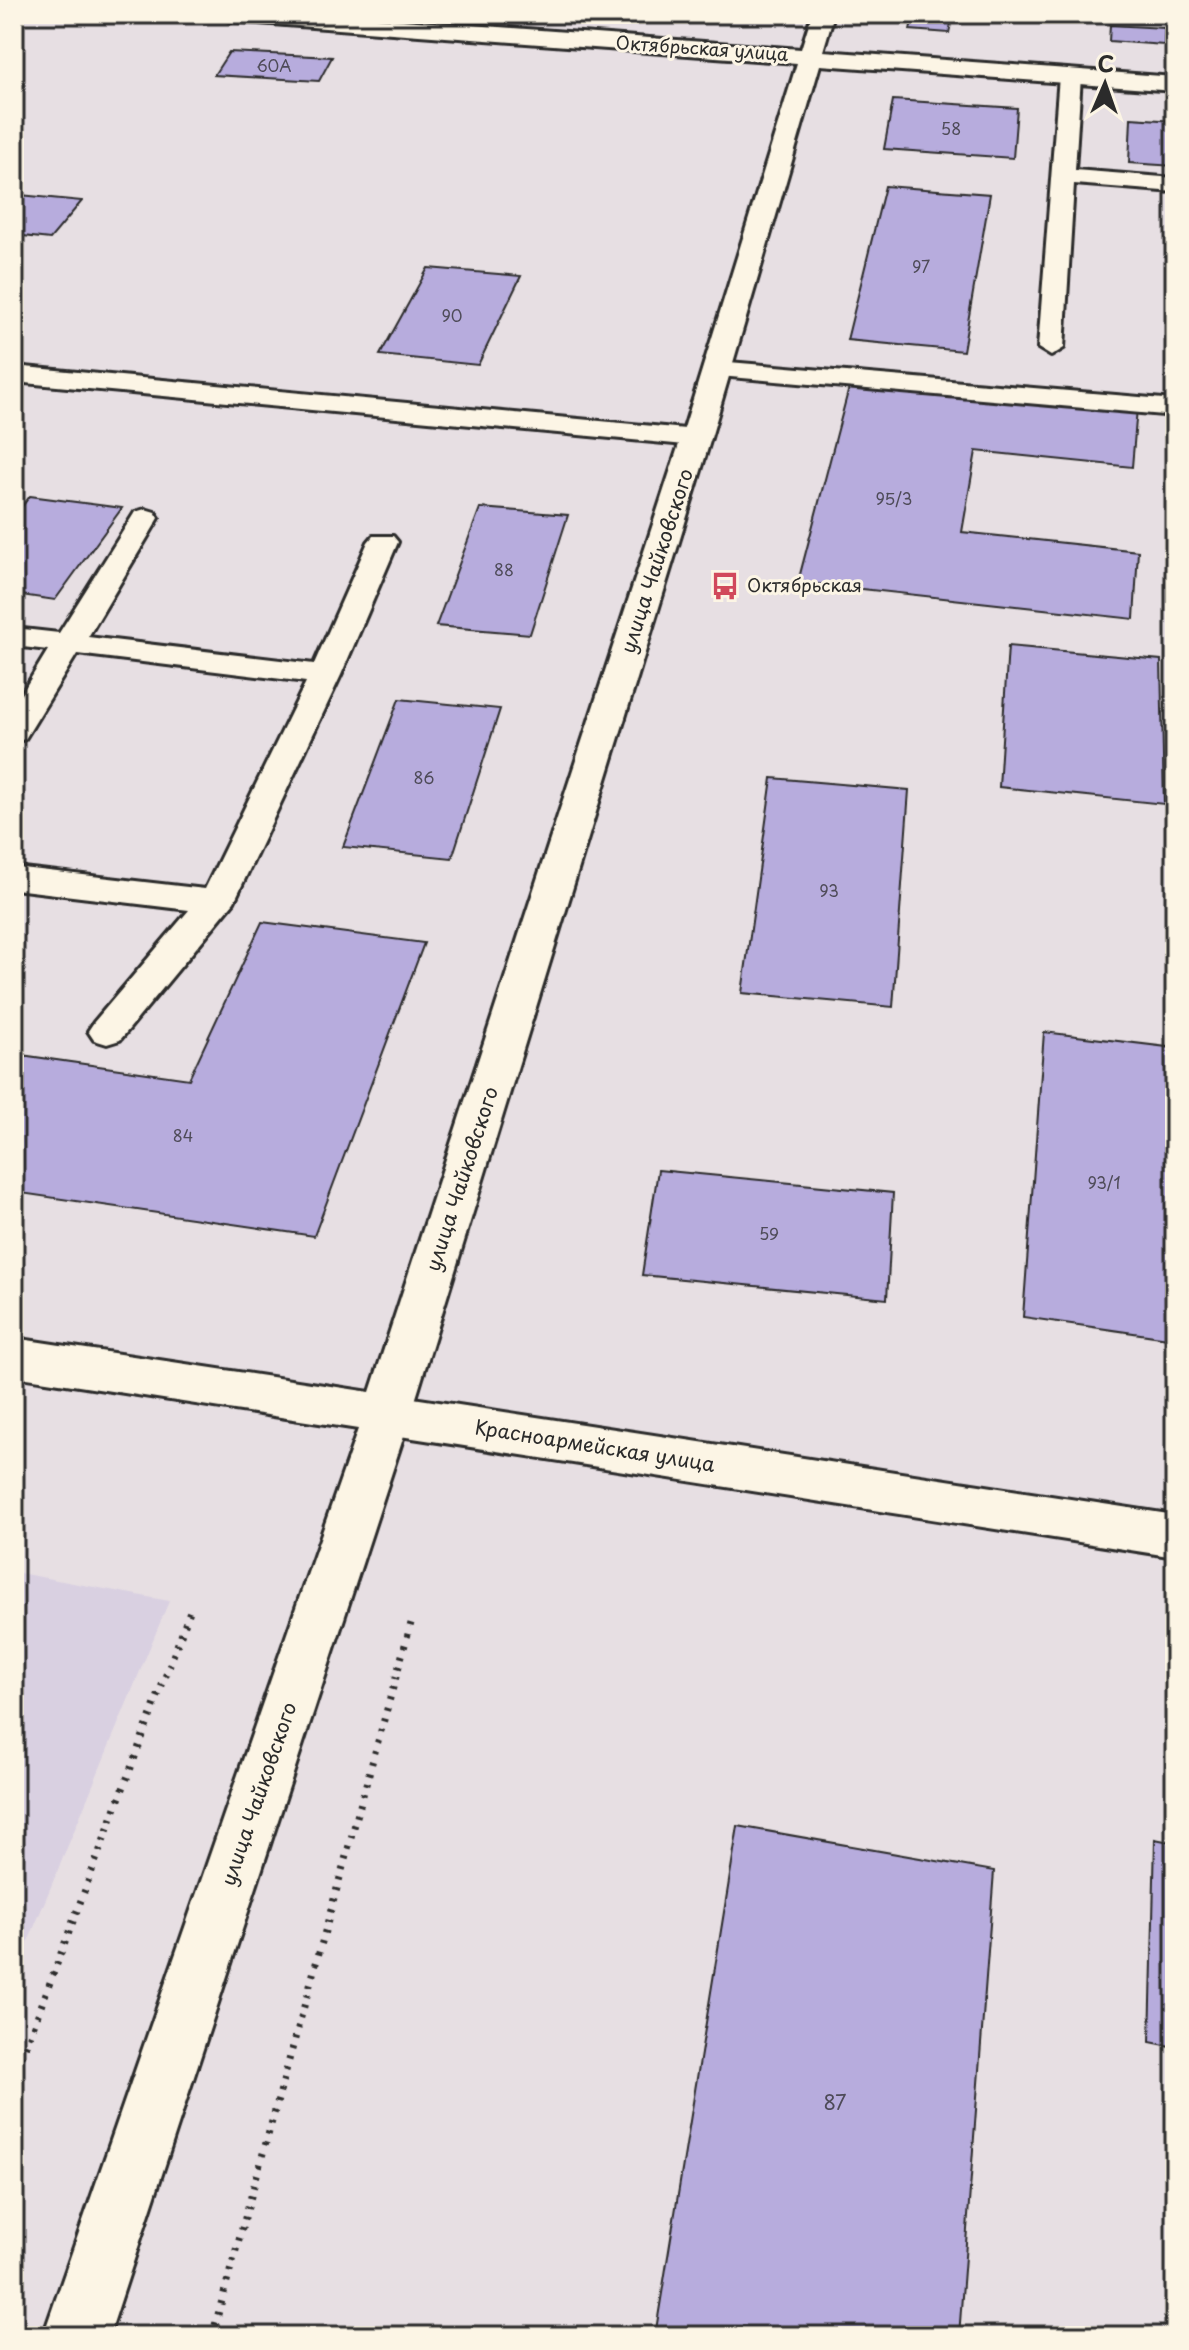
<svg xmlns="http://www.w3.org/2000/svg" width="1189" height="2350" font-family="'Playpen Sans',sans-serif">
<rect width="100%" height="100%" fill="#e7dfe3"/>
<filter id="ink" filterUnits="userSpaceOnUse"><feTurbulence type="fractalNoise" baseFrequency=".0125" numOctaves="2"/><feDisplacementMap in="SourceGraphic" scale="16" xChannelSelector="R" yChannelSelector="G"/><feConvolveMatrix kernelMatrix="1 2 1 2 8 2 1 2 1" color-interpolation-filters="sRGB"/></filter>
<g filter="url(#ink)">
<path fill="#d9d0e1" d="M14,1572l155,29 -155,375z"/>
<path fill="#b7acdd" stroke="#2b2b2b" stroke-width="2" d="M913,17l39,2 -3,14 -39,-3z
M1110,25l55,3 -1,17 -55,-4z
M229,52l103,5 -13,24 -105,-6z
M893,100l124,8 -4,50 -129,-9z
M1131,118l44,3v45l-46,-3z
M885,186l105,8 -27,157 -116,-11z
M20,195l62,6 -32,38 -36,-4v-34z
M428,268l93,8 -43,89 -98,-10z
M851,380l286,28 -5,59 -156,-16 -14,81 176,19 -4,68 -336,-37z
M30,496l92,12 -67,92 -41,-6v-77z
M480,508l88,7 -38,119 -94,-8z
M1008,646l153,14 3,144 -165,-17z
M399,699l101,10 -48,149 -109,-11z
M772,778l137,12 -16,217 -151,-14z
M262,922l162,21 -110,293 -300,-44v-138l175,25z
M1044,1032l131,16v291l-152,-22z
M658,1170l235,23 -6,106 -245,-24z
M738,1826l256,45 -35,465h-304z
M1155,1839l20,4v204l-25,-5z"/>
<g fill="none" stroke-linecap="round" stroke-linejoin="round">
<defs>
<path id="lane" d="M1070,70l11,6 -6,94 100,8v14l-101,-8 -10,164 -13,8 -13,-8 21,-272z
M717,361l458,39v16l-467,-41 -4,-6 4,-6z
M14,366l682,64 10,2 4,6 -4,6 -10,2 -682,-64z
M145,509l10,3 4,6 -71,119 226,27 54,-122 5,-6h20l5,6 -57,133 -107,227 -114,138 -13,4 -13,-4 -6,-9 6,-9 95,-112 -175,-21v-22l191,22 101,-207 -229,-28 -52,85 -11,3v-36l34,-56 -34,-4v-18l45,5 76,-121z"/>
<path id="street" d="M387,1394l788,121v42l-788,-123 -17,-6 -7,-14 7,-14z"/>
<path id="secondary" d="M219,14h102l480,35 11,-35h22l-11,37 352,26v14l-355,-26 -109,373 -300,976 -302,922h-66l315,-907 -344,-53v-38l356,54 311,-954 116,-375 -567,-42z"/>
</defs>
<use href="#lane" stroke="#2b2b2b" stroke-width="6"/>
<use href="#street" stroke="#2b2b2b" stroke-width="6"/>
<use href="#secondary" stroke="#2b2b2b" stroke-width="6"/>
<path stroke="#2b2b2b" stroke-width="7" stroke-dasharray="3 8" stroke-linecap="butt" d="M14,2078l176,-467
M212,2336l201,-720"/>
<use href="#lane" fill="#fcf5e5" fill-rule="evenodd"/>
<use href="#street" fill="#fcf5e5" fill-rule="evenodd"/>
<use href="#secondary" fill="#fcf5e5" fill-rule="evenodd"/>
</g>
</g>
<defs>
<symbol id="bus-bare" viewBox="-9 -9 18 18"><path d="M-5-6H5V4H4V6H2V4H-2V6H-4V4H-5ZM-3.5-4V0h7V-4ZM-3.5 1.2v1.5H-2V1.2ZM2 1.2v1.5H3.5V1.2Z" fill="#d1495b" stroke="#fcf5e5" stroke-width="2.5" paint-order="stroke"/></symbol>
</defs>
<g fill-rule="evenodd">
<use href="#bus-bare" x="705" y="566" width="40" height="40"/>
</g>
<g text-anchor="middle" stroke-width="6" stroke-linejoin="round" paint-order="stroke">
<g font-size="16" fill="#4e4b58">
<text x="274" y="72">60А</text>
<text x="951" y="135">58</text>
<text x="921" y="273">97</text>
<text x="452" y="322">90</text>
<text x="894" y="505">95/3</text>
<text x="504" y="576">88</text>
<text x="424" y="784">86</text>
<text x="829" y="897">93</text>
<text x="183" y="1142">84</text>
<text x="1104" y="1189">93/1</text>
<text x="769" y="1240">59</text>
</g>
<g font-size="18" fill="#2b2b2b" stroke="#fcf5e5">
<text transform="translate(702 49) rotate(4)" y="6">Октябрьская улица</text>
</g>
<g font-size="18" fill="#2b2b2b" stroke="#fcf5e5" text-anchor="start">
<text x="747" y="592">Октябрьская</text>
</g>
<g font-size="20" fill="#2b2b2b" stroke="#fcf5e5">
<text transform="translate(657 561) rotate(-72)" y="7">улица Чайковского</text>
<text transform="translate(462 1179) rotate(-72)" y="7">улица Чайковского</text>
<text transform="translate(595 1446) rotate(9)" y="7">Красноармейская улица</text>
<text transform="translate(259 1794) rotate(-71)" y="7">улица Чайковского</text>
</g>
<g font-size="20" fill="#4e4b58">
<text x="835" y="2110">87</text>
</g>
</g>
<rect width="1189" height="2350" fill="none" stroke="#fcf5e5" stroke-width="48"/>
<rect x="24" y="24" width="1141" height="2302" fill="none" stroke="#2b2b2b" stroke-width="3" filter="url(#ink)"/>
<g transform="translate(1105 84) rotate(2)" stroke="#fcf5e5" stroke-width="6" paint-order="stroke">
<path d="M0-6L14 30L0 20L-14 30Z" fill="#2b2b2b"/>
<text y="-12" font-size="22" font-weight="bold" text-anchor="middle" fill="#2b2b2b">С</text>
</g>
</svg>
